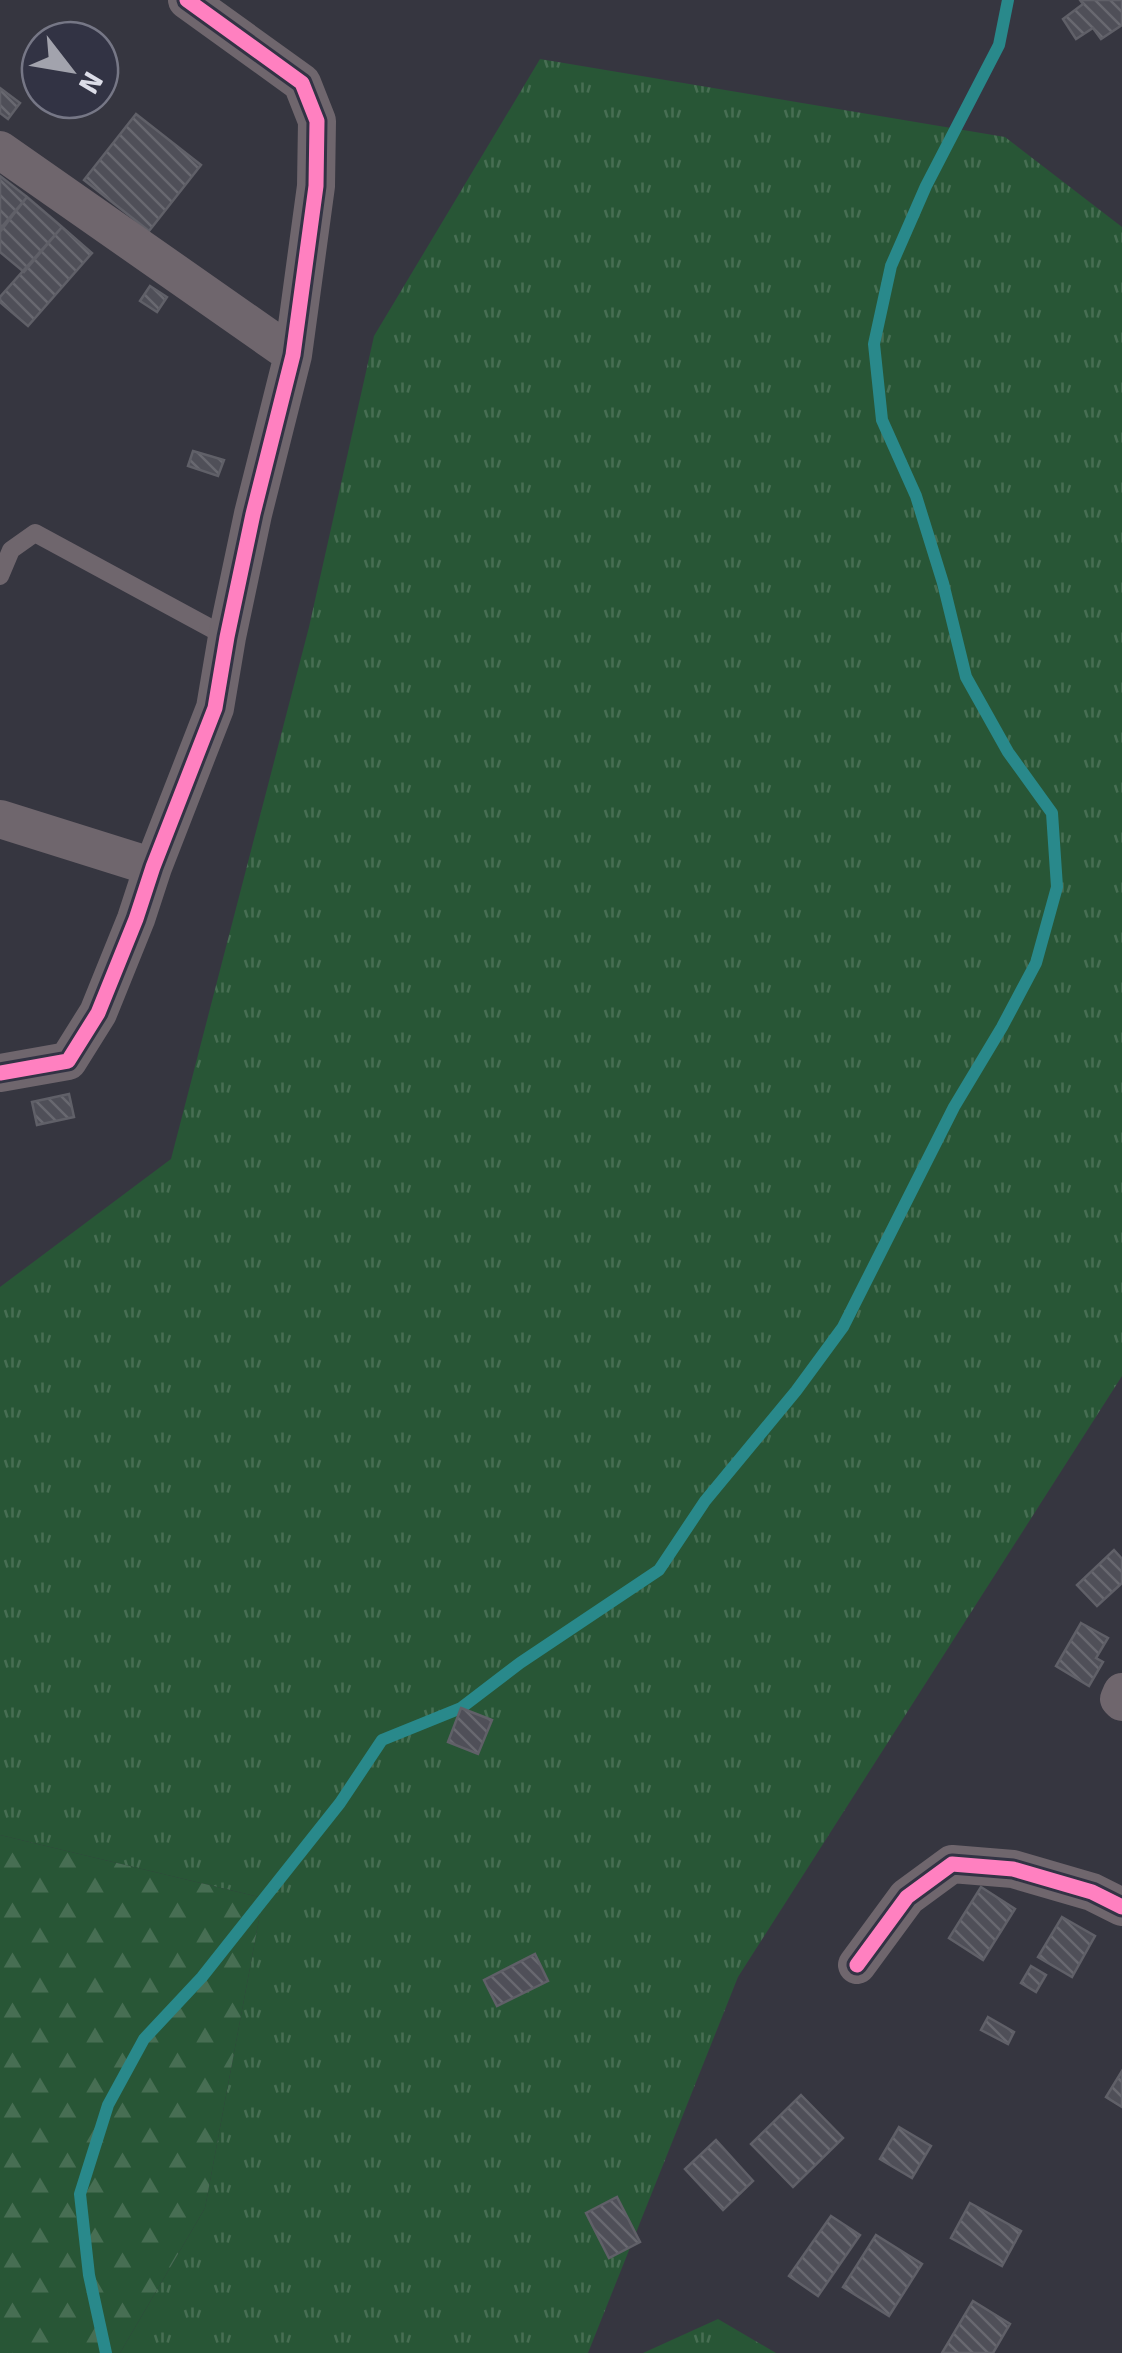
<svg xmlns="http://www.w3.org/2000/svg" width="1122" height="2353" font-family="Signika,sans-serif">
<defs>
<pattern id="grass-tufts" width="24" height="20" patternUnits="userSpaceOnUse" patternTransform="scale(2.5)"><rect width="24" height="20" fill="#285636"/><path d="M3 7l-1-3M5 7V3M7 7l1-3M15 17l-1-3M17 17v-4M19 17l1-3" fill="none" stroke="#476e53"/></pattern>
<pattern id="forest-firs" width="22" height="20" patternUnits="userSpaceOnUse" patternTransform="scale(2.5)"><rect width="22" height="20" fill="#285636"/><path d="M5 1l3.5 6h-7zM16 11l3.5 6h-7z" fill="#476e53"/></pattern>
<pattern id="building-back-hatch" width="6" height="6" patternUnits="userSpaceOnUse" patternTransform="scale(2.5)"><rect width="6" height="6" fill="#4f4f58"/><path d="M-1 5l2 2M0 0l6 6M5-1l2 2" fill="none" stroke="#686870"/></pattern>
</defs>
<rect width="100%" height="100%" fill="#363640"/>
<path fill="url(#grass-tufts)" d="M540,59l465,78 117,90v1149l-384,601 -150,376h-468l85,-145 58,-310 -263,-63v-548l171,-128 138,-532 65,-291z
M718,2319l58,34h-133z"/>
<path fill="url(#forest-firs)" d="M0,1835l263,63 -58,310 -85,145h-120z"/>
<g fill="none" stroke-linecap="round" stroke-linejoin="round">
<path stroke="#29898b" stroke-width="12" d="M106,2353l-17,-78 -9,-81 28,-89 36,-66 58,-62 138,-174 42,-63 79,-32 59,-45 139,-93 46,-69 91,-110 47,-64 111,-220 48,-80 34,-64 21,-76 -5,-74 -44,-61 -42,-75 -23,-94 -27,-87 -34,-76 -8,-76 17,-78 35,-80 73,-141 9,-45"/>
</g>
<path fill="url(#building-back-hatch)" stroke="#606068" stroke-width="2.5" d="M1080,0h42v25l-21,14 -8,-11 -17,11 -13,-20 20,-15z
M0,88l20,15 -12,16 -8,-6z
M136,114l65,51 -52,66 -65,-51z
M0,176l27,21 -27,35z
M27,197l35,30 -38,45 -24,-20v-23z
M62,227l30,26 -64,73 -28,-24v-5z
M150,286l17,11 -10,15 -17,-11z
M193,451l31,9 -6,16 -30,-10z
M69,1094l5,23 -37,8 -5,-23z
M1114,1550l8,9v24l-25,23 -20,-21z
M1081,1623l27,15 -12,20 7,4 -14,24 -33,-20z
M461,1708l31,12 -14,34 -30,-12z
M981,1887l34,22 -32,51 -34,-22z
M1062,1917l33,19 -23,41 -34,-20z
M535,1954l13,27 -51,25 -13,-26z
M1031,1966l15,9 -10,17 -15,-9z
M988,2017l26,15 -6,12 -27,-14z
M1122,2071v36l-16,-10z
M801,2095l42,43 -50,49 -42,-43z
M899,2127l32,19 -19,32 -32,-19z
M716,2140l37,41 -30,29 -38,-41z
M617,2197l23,45 -31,16 -23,-45z
M970,2203l51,28 -19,35 -51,-28z
M831,2216l29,19 -42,61 -29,-20z
M876,2235l46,29 -33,52 -46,-29z
M973,2301l37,23 -17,29h-51z"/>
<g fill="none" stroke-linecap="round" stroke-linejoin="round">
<path stroke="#6f666d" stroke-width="18" d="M0,576l11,-26 24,-17 192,104"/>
<path stroke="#6f666d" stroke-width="38" d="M0,150l293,205
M0,819l153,48
M0,1073l68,-12 30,-48 38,-94 17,-52 62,-159 12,-71 26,-123 40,-159 23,-169 1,-65 -15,-38 -115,-83
M1122,1692l-3,7 3,3
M857,1965l50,-68 45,-33 61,5 79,23 30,15"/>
<defs>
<path id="cycleway" d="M0,1073l68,-12 30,-48 38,-94 17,-52 62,-159 12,-71 26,-123 40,-159 23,-169 1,-65 -15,-38 -115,-83
M857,1965l50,-68 45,-33 61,5 79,23 30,15"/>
</defs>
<use href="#cycleway" stroke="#323344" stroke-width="21"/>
<use href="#cycleway" stroke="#ff80c0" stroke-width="15"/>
</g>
<g transform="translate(70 70) rotate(121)"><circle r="48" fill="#323344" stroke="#767786" stroke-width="2.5"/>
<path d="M0-8L18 38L0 25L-18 38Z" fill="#a2a3ad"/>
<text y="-15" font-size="28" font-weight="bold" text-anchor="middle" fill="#dcdde8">N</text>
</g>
</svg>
